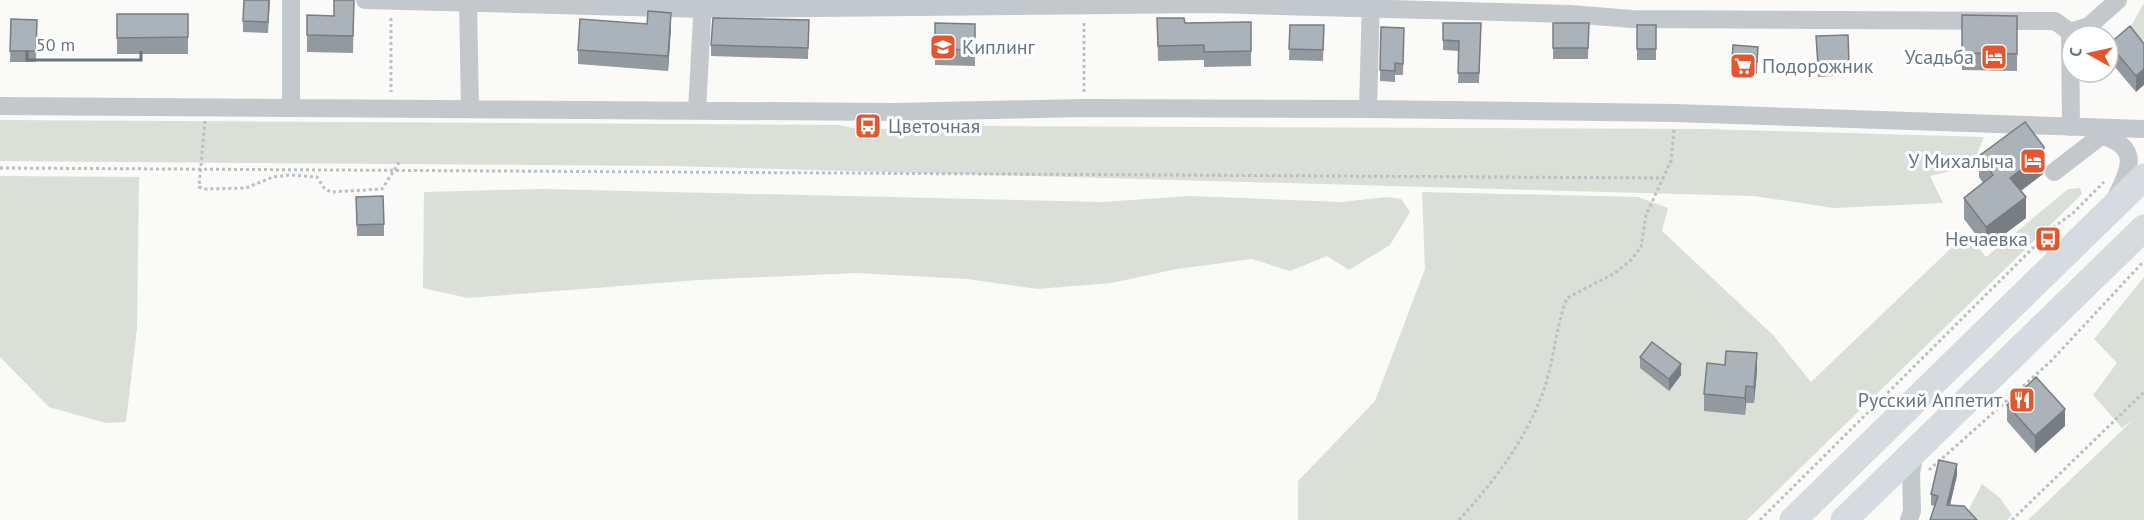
<svg xmlns="http://www.w3.org/2000/svg" width="2144" height="520" font-family="'PT Sans',sans-serif">
<rect width="100%" height="100%" fill="#fafaf8"/>
<path fill="#dadfd7" d="M2144,3v54l-18,-22z
M0,120l838,5 30,6 30,-4 77,-1 731,3 278,8 -12,29 -42,10 13,27 -109,5 -80,-12 -1084,-30 -670,-5z
M0,176l139,1 -2,151 -11,94 -20,1 -57,-16 -49,-50z
M2080,188l2,6 -335,326h-449v-39l77,-80 50,-132 -3,-77 216,5 30,11 -6,23 111,104 38,47 156,-149 19,24 82,-68z
M542,189l560,13 88,-6 152,6 45,-5 14,2 9,13 -20,33 -41,25 -22,-14 -37,15 -38,-12 -75,10 -66,14 -74,6 -70,-10 -111,-6 -158,7 -230,18 -45,-10 1,-96z
M2144,277v243h-116l105,-100 -11,8 -29,-33 24,-32 -23,-24z
M1982,484l18,14 12,17 -5,5h-37l-3,-7z"/>
<g fill="none" stroke-linecap="round" stroke-linejoin="round">
<path stroke="#bbbfc2" stroke-width="3" stroke-dasharray="3 3" stroke-linecap="butt" d="M391,18v74
M1084,92v-71
M205,121l-6,66 5,2 42,-1 27,-11 17,-2 27,2 7,11 7,4 51,-3 18,-28
M0,168l1663,10 8,-17 3,-31
M1929,470l121,-108 94,-101
M1459,520c34,-37 65,-78 83,-125 12,-31 13,-66 25,-97l48,-25 16,-13 10,-13 5,-32 17,-37
M1760,520l294,-293 19,-14 31,-31
M2012,520l132,-128"/>
<path stroke="#c3c8cc" stroke-width="18" d="M365,0l338,9 508,-5 359,10 62,5 423,2 15,11
M468,1l2,108
M0,106l894,6 189,-4 285,1 307,4 469,16
M291,108v-108
M1368,109l3,-109
M697,110l6,-110
M2071,127l-1,-95 19,-6 29,-26
M2093,133c44,11 42,28 23,64
M2054,172l48,-37
M1909,520l3,-9 -1,-37 4,-23"/>
<path stroke="#d6dbdf" stroke-width="27" d="M1793,520l351,-343
M1844,520l300,-292"/>
</g>
<path fill="#929a9f" d="M270,0l-2,33 -25,-1v-11z
M354,0l-1,53 -46,-1v-37l27,1z
M117,14h71v40h-71z
M1962,15l55,1v55l-55,-1z
M1157,18l28,5 66,-1v44l-47,1v-7l-46,1z
M11,19l26,1 -1,42h-26z
M809,20l-1,39 -97,-3v-11z
M935,23l40,1v42l-40,-1z
M1443,23l38,10 -2,50h-21l1,-32 -16,-1z
M1553,23h36l-1,36h-35z
M647,24l24,3 -3,44 -90,-7v-14z
M1290,25h34l-1,36 -34,-1z
M1637,25h19v35h-19z
M1381,27l23,1 -1,47h-8v7l-15,-1z
M1816,36l33,28v11l-31,2z
M2109,44h35l-8,48 -27,-32z
M1758,47l-1,27 -25,-2v-11z
M1979,156l65,11 -1,7 -22,17 5,27 -40,30 -22,-29v-21l19,-15 -4,-6z
M356,197l28,27v12h-27z
M1640,357l41,18 -12,16 -29,-23z
M1757,370l-3,33h-8l-1,12 -41,-4v-17z
M2007,405l58,21 -30,27 -28,-32z
M1957,475l-7,31h-15l-4,-1v-11z"/>
<path fill="#777d82" d="M671,13v14l-3,44v-15z
M2144,69v16l-8,7v-16z
M2044,147l-1,27 -33,24v-20z
M2026,197v21l-40,30v-21z
M1757,353v17l-3,33v-16z
M1681,364v11l-12,16v-12z
M1746,386v17l-1,12v-17z
M2065,409v17l-30,27v-17z
M1957,464v11l-10,41v-11z"/>
<path fill="#aab3b9" stroke="#777d82" stroke-width="1.5" d="M244,0h25l-1,22 -25,-1z
M334,0h20l-1,36 -46,-1v-20l27,1z
M648,11l23,2 -3,43 -90,-6 2,-31 67,5z
M117,14h71v23l-71,1z
M1962,15l55,1v38l-55,-1z
M713,18l96,2 -1,28 -97,-3z
M1157,18h27l1,5 66,-1v29l-47,1v-7l-46,1z
M11,19l26,1 -1,31h-26z
M935,23l40,1v26l-40,-1z
M1443,23h38l-2,50h-21l1,-32 -16,-1z
M1553,23h36l-1,25h-35z
M1290,25h34l-1,25 -34,-1z
M1637,25h19v24h-19z
M2130,26l14,18v25l-8,7 -27,-32z
M1381,27l23,1 -1,36 -8,-1v8l-15,-1z
M1848,35l1,29 -31,1 -2,-29z
M1733,45l25,2 -1,15 -25,-1z
M2025,122l19,25 -1,6 -33,25 16,19 -40,30 -22,-29 29,-23 -14,-19z
M383,196l1,28 -27,1 -1,-28z
M1652,342l29,22 -12,15 -29,-22z
M1726,351l31,2 -3,34 -8,-1 -1,12 -41,-4 3,-31 18,2z
M2036,377l29,32 -30,27 -28,-31z
M1939,460l18,4 -10,41 17,1 13,14h-47l8,-24 -7,-2z"/>
<defs>
<symbol id="school-square" viewBox="-11 -11 22 22"><rect x="-9" y="-9" width="18" height="18" rx="4" fill="#e4572e" stroke="#fff"/><path d="M0-5L7-2L0 1L-7-2ZM-4 1L0 2.5L4 1V4Q0 6-4 4Z" fill="#fff"/></symbol>
<symbol id="hotel-square" viewBox="-11 -11 22 22"><rect x="-9" y="-9" width="18" height="18" rx="4" fill="#e4572e" stroke="#fff"/><path d="M-6-4.5h1.5V1H6V5H4.5V3h-9V5H-6ZM-4 0a1.8 1.8 0 1 1 3.6 0ZM.5 0V-2.5h3Q6-2.5 6 0Z" fill="#fff"/></symbol>
<symbol id="supermarket-square" viewBox="-11 -11 22 22"><rect x="-9" y="-9" width="18" height="18" rx="4" fill="#e4572e" stroke="#fff"/><path d="M-6-5.5h2.5l.6 2H6L4.5 2H-2.5L-4.4-4H-6ZM-1.5 3.2a1.3 1.3 0 1 0 .1 0ZM3 3.2a1.3 1.3 0 1 0 .1 0Z" fill="#fff"/></symbol>
<symbol id="bus-square" viewBox="-11 -11 22 22"><rect x="-9" y="-9" width="18" height="18" rx="4" fill="#e4572e" stroke="#fff"/><path d="M-5-6H5V4H4V6H2V4H-2V6H-4V4H-5ZM-3.5-4V0h7V-4ZM-3.5 1.2v1.5H-2V1.2ZM2 1.2v1.5H3.5V1.2Z" fill="#fff"/></symbol>
<symbol id="restaurant-square" viewBox="-11 -11 22 22"><rect x="-9" y="-9" width="18" height="18" rx="4" fill="#e4572e" stroke="#fff"/><path d="M-5-6h1v4h1v-4h1v4h1v-4h1v5L-1.5 .5V6h-2V.5L-5-1ZM5-6V6H3V1.5H1.5Q1.5-4 5-6Z" fill="#fff"/></symbol>
</defs>
<g fill-rule="evenodd">
<use href="#school-square" x="928" y="32" width="30" height="30"/>
<use href="#hotel-square" x="1979" y="42" width="30" height="30"/>
<use href="#supermarket-square" x="1728" y="51" width="30" height="30"/>
<use href="#bus-square" x="853" y="111" width="30" height="30"/>
<use href="#hotel-square" x="2018" y="146" width="30" height="30"/>
<use href="#bus-square" x="2033" y="224" width="30" height="30"/>
<use href="#restaurant-square" x="2007" y="385" width="30" height="30"/>
</g>
<g text-anchor="middle" stroke-width="6" stroke-linejoin="round" paint-order="stroke">
<g font-size="20" fill="#657683" stroke="#fff" text-anchor="end">
<text x="962" y="54" text-anchor="start">Киплинг</text>
<text x="1974" y="64">Усадьба</text>
<text x="1762" y="73" text-anchor="start">Подорожник</text>
<text x="888" y="133" text-anchor="start">Цветочная</text>
<text x="2014" y="168">У Михалыча</text>
<text x="2028" y="246">Нечаевка</text>
<text x="2002" y="407">Русский Аппетит</text>
</g>
</g>
<g transform="translate(2090 54) rotate(278)"><circle r="28" fill="#ffffff" stroke="#c1c8cd" stroke-width="1.5"/>
<path d="M0-4.5L10 22L0 15L-10 22Z" fill="#e4572e"/>
<text y="-9" font-size="16" font-weight="bold" text-anchor="middle" fill="#657683">С</text>
</g>
<path d="M27 51v9h114v-9" fill="none" stroke="#657683" stroke-width="3"/>
<text x="36" y="51" font-size="18" fill="#657683" stroke="#ffffff" stroke-width="4.5" paint-order="stroke">50 m</text>
</svg>
